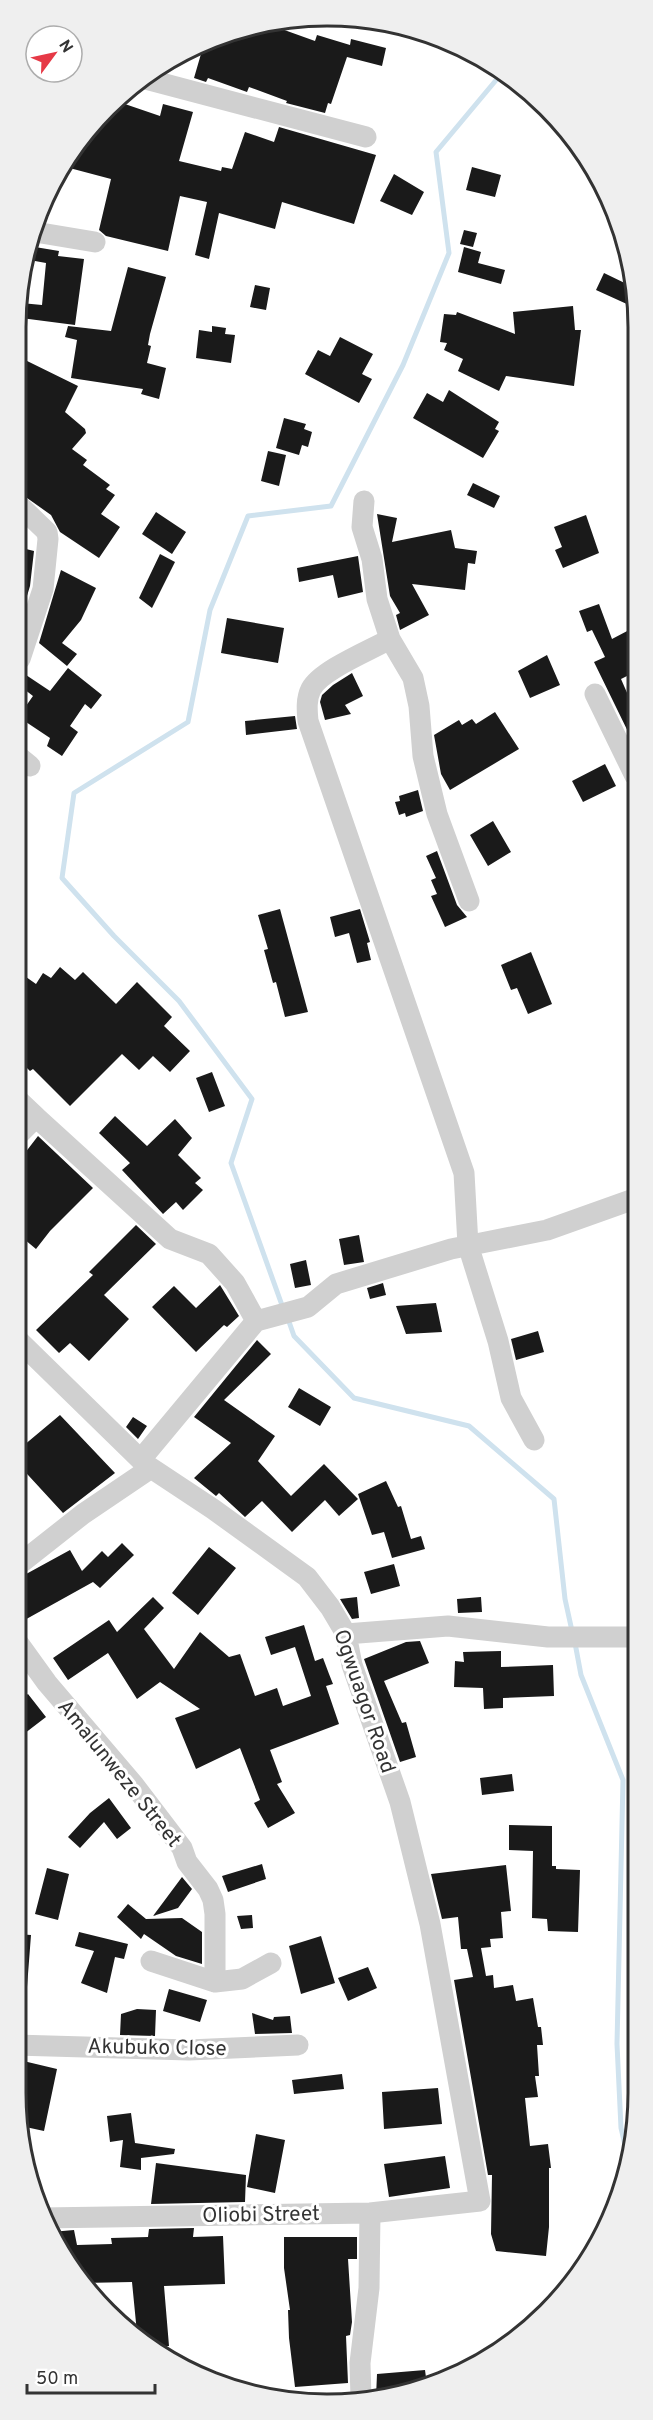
<svg xmlns="http://www.w3.org/2000/svg" width="653" height="2420" font-family="Overpass,sans-serif">
<rect width="100%" height="100%" fill="#fff"/>
<g fill="none" stroke-linecap="round" stroke-linejoin="round">
<path stroke="#cfe2ee" stroke-width="5" d="M283,1308l-52,-145 21,-64 -73,-98 -65,-65 -52,-58 12,-85 114,-71 22,-112 38,-94 83,-10 72,-141 46,-112 -13,-101 66,-79
M287,1316l7,20 60,62 115,28 85,73 11,100 7,32
M575,1643l6,32 42,105 -6,264 4,84 8,34"/>
</g>
<path fill="#1a1a1a" d="M265,21h13l-2,6 39,14 2,-6 33,10 1,-6 35,9 -4,18 -35,-9 -16,47 -3,-1 -3,10 -39,-10 1,-2 -38,-14 -2,5 -39,-14 -2,4 -12,-4 9,-31z
M119,102l41,14 3,-12 30,8 -14,49 42,10 1,-4 10,2 13,-37 29,10 5,-15 97,28 -22,69 -72,-22 -7,27 -56,-16 -10,46 -14,-4 12,-53 -27,-6 -12,55 -62,-15 -7,-6 12,-51 -49,-13 5,-12z
M472,167l29,8 -6,22 -29,-7z
M394,174l30,18 -12,23 -32,-14z
M464,230l13,3 -4,14 -13,-3z
M29,246l30,5 -1,5 26,3 -9,66 -54,-7v-15l21,2 4,-42 -22,-4z
M464,247l17,5 -3,11 27,7 -4,14 -43,-12z
M128,267l38,10 -16,57 -2,11 3,1 -4,17 19,5 -7,31 -18,-5 2,-5 -72,-11 6,-38 -12,-3 3,-11 43,5z
M604,273l31,15v17l-5,-3 -1,3 -33,-15z
M255,285l15,3 -4,22 -16,-3z
M573,306l2,24h6l-7,56 -68,-10 -7,15 -41,-20 5,-12 -19,-9 3,-7 -7,-1 4,-28 12,1 1,-3 58,22 -2,-22z
M212,326l14,2 -1,6 10,1 -4,28 -35,-5 3,-28 13,2z
M340,337l33,17 -11,20 10,5 -13,24 -54,-29 13,-24 12,6z
M21,358l57,28 -13,26 20,17 1,4 -14,16 15,11 -4,5 27,20 -4,4 9,6 -14,19 19,13 -21,31 -39,-26 -9,-17 -31,-22z
M449,390l50,32 -4,7 4,2 -16,27 -70,-40 14,-25 16,9z
M284,418l22,6 -2,5 8,3 -4,15 -6,-2 -3,10 -23,-7z
M268,451l18,4 -7,31 -18,-5z
M473,483l27,13 -6,12 -27,-13z
M156,512l30,20 -14,22 -30,-20z
M377,514l20,4 -5,24 59,-12 4,18 22,3 -2,13 -7,-1 -3,27 -53,-6 17,31 -29,15 -4,-15 4,-2 -10,-17z
M586,515l13,38 -36,15 -8,-18 7,-3 -8,-20z
M26,549l8,2 -4,35 -10,33v-43z
M160,554l15,8 -23,46 -13,-10z
M358,556l5,36 -25,6 -5,-23 -34,7 -2,-14z
M61,570l35,18 -15,32 -19,23 15,11 -10,12 -28,-23z
M599,604l13,35 19,-10 4,8v35l-14,7 14,32v35l-41,-84 11,-5 -13,-27 -5,2 -8,-21z
M227,618l57,10 -6,35 -57,-10z
M547,655l13,30 -30,13 -12,-27z
M68,668l34,27 -11,14 -6,-5 -15,22 8,6 -16,24 -15,-10 3,-8 -27,-18 2,-4 -4,-3 12,-17 -13,-10v-15l30,20z
M352,673l11,23 -18,9 6,9 -26,6 -5,-18 2,-7 11,-10z
M495,712l24,37 -69,41 -9,-16 -7,-39 25,-15 3,5 10,-6 4,5z
M295,716l2,13 -51,6 -1,-14z
M605,764l11,22 -33,16 -11,-21z
M418,790l5,21 -17,6 -1,-4 -6,2 -4,-13 5,-1 -1,-5z
M493,821l18,31 -23,14 -18,-31z
M437,851l20,54 10,12 -22,10 -14,-31 6,-2 -6,-14 5,-2 -10,-22z
M280,909l28,103 -23,5 -9,-35 -3,1 -9,-33 4,-1 -10,-34z
M360,909l10,33 -3,1 4,17 -14,3 -8,-30 -14,4 -5,-20z
M531,952l21,52 -24,10 -11,-26 -6,2 -10,-25z
M60,967l15,13 8,-8 33,32 21,-22 35,35 -8,9 26,25 -20,21 -17,-16 -14,14 -17,-16 -52,52 -37,-37 -3,2 -12,-12 1,-87 17,12 7,-11 8,5z
M212,1072l13,34 -16,6 -13,-34z
M115,1116l32,30 28,-27 17,19 -14,17 23,23 -6,5 8,7 -20,20 -7,-8 -13,12 -41,-44 8,-7 -31,-30z
M38,1136l55,52 -43,43 -14,18 -18,-15v-72z
M136,1225l20,19 -52,51 25,24 -40,42 -19,-18 -11,10 -23,-23 57,-55 -4,-3z
M359,1235l5,27 -20,3 -5,-26z
M306,1260l5,25 -16,3 -5,-24z
M383,1283l3,12 -16,4 -3,-11z
M220,1285l19,31 -12,11 -3,-2 -28,27 -44,-45 22,-21 22,22z
M436,1303l6,29 -36,2 -10,-28z
M538,1331l6,21 -28,8 -5,-21z
M257,1340l14,14 -47,46 51,36 -17,25 33,35 33,-32 34,35 -19,17 -14,-16 -33,32 -30,-31 -17,16 -26,-24 -3,3 -22,-18 37,-35 -37,-26z
M299,1388l32,19 -11,19 -32,-19z
M60,1415l55,58 -52,40 -46,-50v-12z
M133,1417l14,9 -9,13 -12,-12z
M386,1481l12,26 3,-1 10,33 10,-3 4,13 -33,9 -8,-26 -12,3 -14,-41z
M122,1543l12,12 -34,33 -7,-6 -72,40 -4,-8v-35l53,-29 12,21 20,-20 6,6z
M209,1547l27,21 -38,47 -26,-22z
M394,1564l6,22 -29,8 -7,-22z
M153,1597l11,11 -20,21 30,40 26,-37 29,25 11,-3 15,42 22,-8 6,18 28,-10 -16,-49 -24,8 -6,-18 39,-12 11,36 8,-3 6,16 4,10 -7,2 13,38 -69,26 12,32 -5,2 18,29 -27,15 -14,-25 6,-3 -20,-52 -44,21 -21,-51 25,-9 -40,-27 -23,17 -29,-46 -40,27 -15,-22 56,-38 8,12z
M357,1597l2,21 -7,1 -12,-20z
M481,1597l1,15 -24,1 -1,-14z
M420,1641l9,22 -45,18 18,42 4,-1 10,35 -16,5 -36,-103 42,-17z
M501,1651v16l52,-2 1,31 -51,2v10l-19,1 -1,-21 -29,-1 1,-26 9,1 -1,-10z
M28,1694l18,23 -30,23v-38z
M512,1774l2,17 -32,4 -2,-17z
M109,1798l22,30 -14,11 -13,-17 -24,26 -12,-11 22,-24z
M509,1825l43,1v40h4v3l24,1 -2,62 -30,-1 -1,-12 -15,-1 1,-67 -24,-1z
M262,1864l4,15 -38,13 -6,-16z
M506,1865l5,46 -10,1 2,26 -13,1 1,8 -10,1 5,28 7,-1 1,13 19,-3 3,16 17,-3 5,29h3l2,18h-6l2,31h-4l3,21 -13,1 5,48 18,-2 3,24h-2v59l-3,29 -50,-5 -5,-17 1,-59h-4l-34,-195 19,-3 -6,-28h-6l-3,-32 -16,2 -11,-45z
M47,1868l22,6 -11,46 -23,-6z
M182,1877l10,12 -14,19 -25,8z
M128,1904l18,15 36,-1 20,14v32l-26,-8 -32,-22 -3,5 -24,-22z
M252,1915l1,13 -12,1 -4,-13z
M79,1932l49,12 -4,15 -9,-2 -8,36 -26,-10 13,-32 -19,-5z
M16,1934l15,1 -5,65h-11z
M321,1936l14,47 -34,11 -12,-48z
M368,1967l9,21 -29,13 -10,-23z
M169,1989l38,11 -7,22 -37,-11z
M137,2009l19,1 -1,26 -35,-1 1,-21z
M252,2013l21,7 1,-3 16,-1 2,17 -37,1z
M15,2059l42,10 -13,62 -23,-5 -5,-25 3,-13 -4,-1z
M342,2074l2,15 -50,5 -2,-14z
M438,2088l4,36 -58,5 -2,-37z
M131,2113l4,30 40,6 -1,5 -33,4v12l-21,-3 3,-27 -13,2 -3,-26z
M256,2134l29,6 -10,53 -28,-6z
M445,2156l5,32 -61,9 -5,-33z
M156,2163l90,12 -1,27 -94,2z
M194,2228l-1,9 30,-1 2,48 -61,2 5,60 -13,1 -19,-14 -5,-51 -49,1 -32,-51 23,-2 3,15 35,-1 -1,-6 37,-1 1,-8z
M284,2237h73v22h-9l4,63 -2,13 -4,1 2,47 -53,4 -6,-49 -1,-28h2l-6,-42z
M425,2370l2,15 -20,9 -31,3 1,-23z"/>
<g fill="none" stroke-linecap="round" stroke-linejoin="round">
<path stroke="#d0d0d0" stroke-width="21" d="M142,78l224,59
M35,232l60,10
M364,501l-2,26 10,32 5,40 13,40 23,39 6,28 4,50 14,58 32,87
M390,639c-19,11 -69,31 -79,50 -5,10 -4,21 -3,32l156,452 4,72 30,96 13,57 23,42
M20,659l23,-70 5,-50 -1,-7 -27,-26
M595,694l40,82
M19,757l11,9
M36,1117l134,122 39,15 26,29 21,38
M18,1135l18,-18 -18,-17
M17,1339l128,125 68,45 94,68 23,30 16,27 6,31 48,137 30,122 50,277 -110,12 -328,5
M142,1458l114,-137 52,-14 28,-23 115,-35 96,-19 87,-31
M17,1566l66,-52 68,-46
M346,1634l102,-8 100,11h85
M16,1640l31,43 87,102 48,63 5,14 21,27 5,11 2,14v68
M151,1961l64,21 27,-3 29,-16
M15,2045l174,5 109,-5
M361,2399l-1,-36 9,-75 1,-75"/>
</g>
<g text-anchor="middle" stroke-width="6" stroke-linejoin="round" paint-order="stroke">
<g font-size="21" fill="#333" stroke="#fff">
<text transform="translate(365 1701) rotate(71)" y="7">Ogwuagor Road</text>
<text transform="translate(120 1773) rotate(51)" y="7">Amalunweze Street</text>
<text transform="translate(157 2047) rotate(1)" y="7">Akubuko Close</text>
<text transform="translate(261 2214) rotate(-1)" y="7">Oliobi Street</text>
</g>
</g>
<path d="M0 0H653V2420H0ZM327 26H327A301 301 0 0 1 628 327V2093A301 301 0 0 1 327 2394H327A301 301 0 0 1 26 2093V327A301 301 0 0 1 327 26Z" fill="#efefef" fill-rule="evenodd"/>
<path fill="none" stroke="#333" stroke-width="3" d="M327 26H327A301 301 0 0 1 628 327V2093A301 301 0 0 1 327 2394H327A301 301 0 0 1 26 2093V327A301 301 0 0 1 327 26Z"/>
<g transform="translate(54 54) rotate(57)"><circle r="28" fill="#ffffff" stroke="#adadad" stroke-width="1.5"/>
<path d="M0-4.5L10 22L0 15L-10 22Z" fill="#e63946"/>
<text y="-9" font-size="16" font-weight="bold" text-anchor="middle" fill="#333333">N</text>
</g>
<path d="M27 2384v9h128v-9" fill="none" stroke="#333333" stroke-width="3"/>
<text x="36" y="2384" font-size="18" fill="#333333" stroke="#ffffff" stroke-width="4.5" paint-order="stroke">50 m</text>
</svg>
